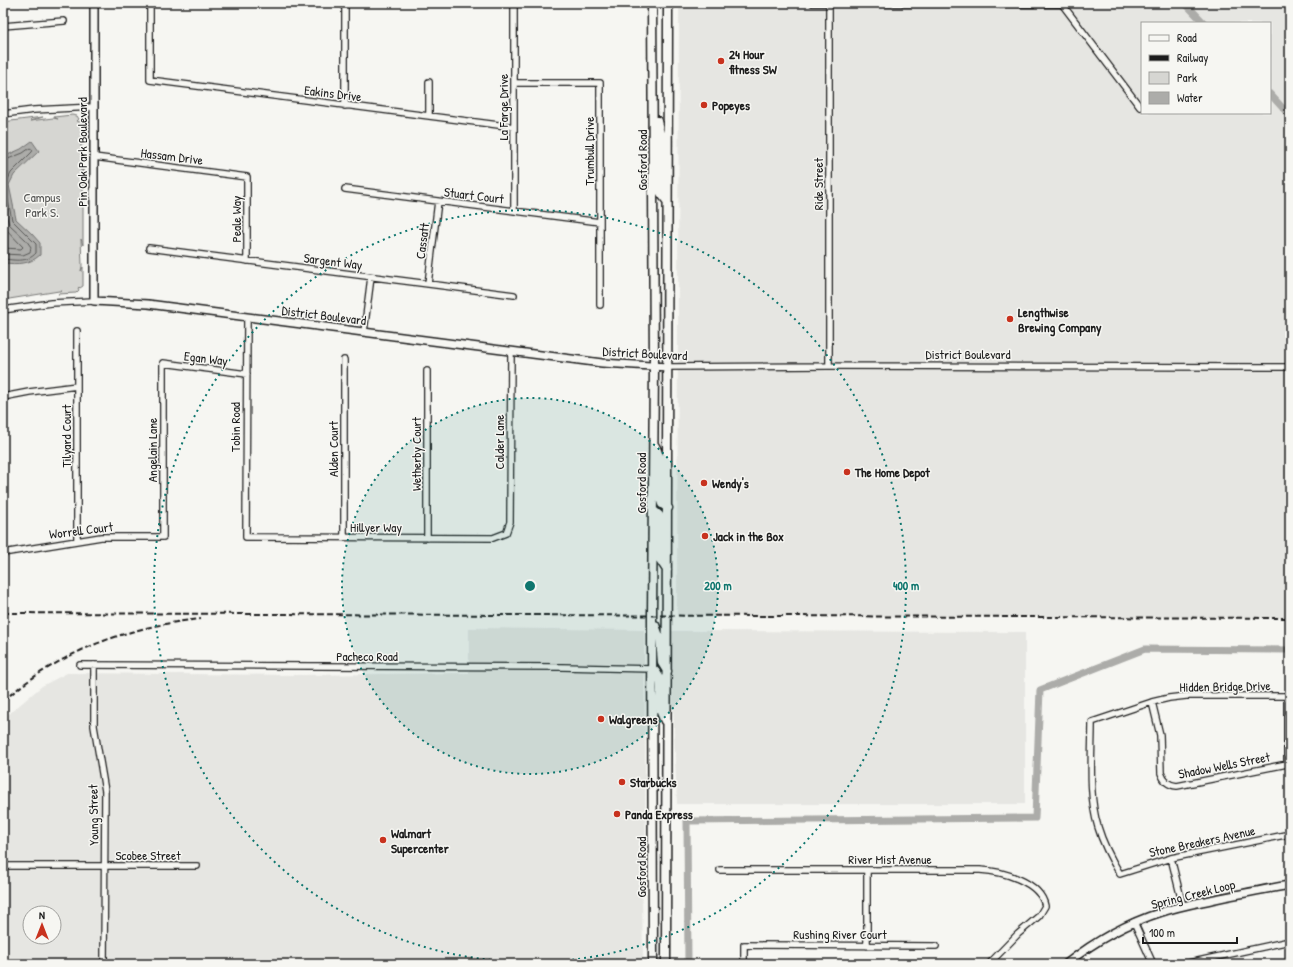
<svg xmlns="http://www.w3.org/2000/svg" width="1293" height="967" font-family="'Patrick Hand',sans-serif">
<rect width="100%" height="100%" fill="#f6f6f2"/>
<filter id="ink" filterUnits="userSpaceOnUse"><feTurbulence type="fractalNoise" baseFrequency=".025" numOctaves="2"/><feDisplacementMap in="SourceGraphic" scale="8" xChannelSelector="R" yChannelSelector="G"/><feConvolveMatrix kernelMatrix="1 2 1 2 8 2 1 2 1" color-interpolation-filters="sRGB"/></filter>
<g filter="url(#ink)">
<path fill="#e6e6e2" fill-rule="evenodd" d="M679,3h611v615l-613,-2zM1142,23h128v90h-128z
M469,628l175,2 2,242 -4,19 1,73h-640v-245l39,-33 25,-13 233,2 169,-2zM30,913h24v24h-24z
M670,631l355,1v172h-348z"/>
<path fill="#d6d6d2" stroke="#797977" d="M72,115l5,1 2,3 -2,2 2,1 2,-2 2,1v24l-2,-4v33l2,-6v77l-2,-6 1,27 -1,5 2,-4v19l-3,2 -1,-1 -1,1 1,2 -3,3 -18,1 4,-3h-3l-56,9v-178l40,-5 -13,4 23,-3 5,1 -4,-2z"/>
<path fill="#acaca9" stroke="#727271" d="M32,141l7,10 -25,24 -5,10 7,34 16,15 8,9v12c-11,10 -22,9 -37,8v-106l18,-8z"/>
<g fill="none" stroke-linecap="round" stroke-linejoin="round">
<path stroke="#565654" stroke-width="1" d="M3,161l20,-8 7,-5 3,2 -1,2 -21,21 -6,13 7,34 24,24v9c-9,10 -21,7 -33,6
M3,205l6,19 17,16 5,7 -1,5 -7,3 -20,-1
M3,226l20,21 -2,2 -18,-1"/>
<path stroke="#acaca9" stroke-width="7" d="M1185,3l19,20
M1270,94l20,22
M688,964l-1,-143 348,-3 5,-128 105,-41 145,1"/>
<defs>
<path id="minor" d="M150,3v77l364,47
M813,3l249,1 78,103
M3,26l61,-5
M514,83h86v222
M345,106v-103
M3,114l31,-4 60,-3
M429,116v-34
M94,157l153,20v84
M345,189l255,33
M514,211v-208
M149,248l365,47
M428,284l10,-83
M3,310l48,-7 43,-2
M247,317l-1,220 247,1 13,-5 4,-11 1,-171
M364,332l7,-55
M829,366v-363
M668,367l161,-1 461,1
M3,397l26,-5 48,-6
M344,537v-177
M427,538v-167
M77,540v-209
M3,553l98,-16h62v-174l84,11
M80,665l482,2 91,2
M94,665v61l11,65 -1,173
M1290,696h-104l-17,2 -17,4 -60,20c0,33 -4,73 6,105 5,17 13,32 22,47l51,-16 119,-24
M1152,702l8,33 1,38c3,8 7,12 16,13l110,-22v-68
M1171,858l12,48
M3,866h194
M720,870h260c21,1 60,11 65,36l-6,10 -21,18 -29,30
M867,870v76
M1134,922l19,42
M744,964v-19l192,1
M1184,964l106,-23"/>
<path id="tertiary" d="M94,3v298l54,3 454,59 66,4
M1066,964c29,-23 61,-41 96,-52 17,-6 35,-9 53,-13 25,-5 50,-10 75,-14"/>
<path id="secondary" d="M652,3l2,364 -2,249 1,348
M657,121l3,13v50l1,9 6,8
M655,446l5,12v40l2,6 6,4
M653,510l6,5v43l8,12
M655,625l5,14 2,24 5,8
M653,669c12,10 6,26 7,40 1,4 3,8 5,12
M666,964l2,-961"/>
</defs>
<use href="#minor" stroke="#1c1c1c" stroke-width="8"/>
<use href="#tertiary" stroke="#1c1c1c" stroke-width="10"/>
<use href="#secondary" stroke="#1c1c1c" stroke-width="11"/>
<use href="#minor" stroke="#f6f6f2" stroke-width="5.5"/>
<use href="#tertiary" stroke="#f6f6f2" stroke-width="7"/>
<use href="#secondary" stroke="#f6f6f2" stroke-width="8"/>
<path stroke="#1c1c1c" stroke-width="2" stroke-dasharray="6 3" stroke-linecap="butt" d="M3,613l1287,5
M3,701c56,-49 124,-75 198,-82"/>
</g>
</g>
<circle cx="530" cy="586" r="188" fill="#0f766e" fill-opacity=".12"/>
<g fill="none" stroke="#0f766e" stroke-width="2" stroke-dasharray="2 4">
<circle cx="530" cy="586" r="188"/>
<circle cx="530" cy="586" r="376"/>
</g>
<g fill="#c8321e" stroke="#f6f6f2" stroke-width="1.5">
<circle cx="721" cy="61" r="4"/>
<circle cx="704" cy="105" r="4"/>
<circle cx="1010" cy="319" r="4"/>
<circle cx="847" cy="472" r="4"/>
<circle cx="704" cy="483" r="4"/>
<circle cx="705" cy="536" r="4"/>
<circle cx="601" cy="719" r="4"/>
<circle cx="622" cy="782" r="4"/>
<circle cx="617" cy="814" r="4"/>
<circle cx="383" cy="840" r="4"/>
</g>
<g text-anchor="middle" stroke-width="3" stroke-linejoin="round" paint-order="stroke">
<g font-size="13" font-weight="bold" fill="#1c1c1c" stroke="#f6f6f2" text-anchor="start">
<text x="729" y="59">24 Hour<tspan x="729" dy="15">fitness SW</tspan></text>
<text x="712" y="110">Popeyes</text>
<text x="1018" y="317">Lengthwise<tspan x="1018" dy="15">Brewing Company</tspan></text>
<text x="855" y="477">The Home Depot</text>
<text x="712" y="488">Wendy's</text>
<text x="713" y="541">Jack in the Box</text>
<text x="609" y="724">Walgreens</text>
<text x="630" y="787">Starbucks</text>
<text x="625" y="819">Panda Express</text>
<text x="391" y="838">Walmart<tspan x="391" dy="15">Supercenter</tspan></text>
</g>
<g font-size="13" fill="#1c1c1c" stroke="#f6f6f2">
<text transform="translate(333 93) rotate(7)" y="5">Eakins Drive</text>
<text transform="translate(503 107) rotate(-90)" y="5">La Farge Drive</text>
<text transform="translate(589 151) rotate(-90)" y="5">Trumbull Drive</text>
<text transform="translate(82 152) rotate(-90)" y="5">Pin Oak Park Boulevard</text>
<text transform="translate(172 156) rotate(7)" y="5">Hassam Drive</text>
<text transform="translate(642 160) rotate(-90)" y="5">Gosford Road</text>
<text transform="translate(818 184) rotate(-90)" y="5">Ride Street</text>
<text transform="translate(474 195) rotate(7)" y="5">Stuart Court</text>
<text transform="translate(236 219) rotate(-90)" y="5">Peale Way</text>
<text transform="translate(422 241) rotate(-83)" y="5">Cassatt</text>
<text transform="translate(333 261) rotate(7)" y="5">Sargent Way</text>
<text transform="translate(324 315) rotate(7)" y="5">District Boulevard</text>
<text transform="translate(645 353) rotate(3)" y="5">District Boulevard</text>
<text x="968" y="359">District Boulevard</text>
<text transform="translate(206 358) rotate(7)" y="5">Egan Way</text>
<text transform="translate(235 427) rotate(-90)" y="5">Tobin Road</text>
<text transform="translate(66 436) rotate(-90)" y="5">Tilyard Court</text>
<text transform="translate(499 442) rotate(-90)" y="5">Calder Lane</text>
<text transform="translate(333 449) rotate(-90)" y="5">Alden Court</text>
<text transform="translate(152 450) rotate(-90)" y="5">Angelain Lane</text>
<text transform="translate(416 454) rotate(-90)" y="5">Wetherby Court</text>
<text transform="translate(641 483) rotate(-90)" y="5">Gosford Road</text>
<text x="376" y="532">Hillyer Way</text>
<text transform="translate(81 530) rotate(-7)" y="5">Worrell Court</text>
<text x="367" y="661">Pacheco Road</text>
<text transform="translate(1225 686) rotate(-1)" y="5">Hidden Bridge Drive</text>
<text transform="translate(1224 765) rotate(-11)" y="5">Shadow Wells Street</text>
<text transform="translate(93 815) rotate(-91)" y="5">Young Street</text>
<text transform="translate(1202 841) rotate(-12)" y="5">Stone Breakers Avenue</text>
<text x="148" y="860">Scobee Street</text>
<text x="890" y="864">River Mist Avenue</text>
<text transform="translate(641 867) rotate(-90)" y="5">Gosford Road</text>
<text transform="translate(1193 894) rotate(-14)" y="5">Spring Creek Loop</text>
<text x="840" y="939">Rushing River Court</text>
</g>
<g font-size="13" fill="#545453" stroke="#f6f6f2">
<text x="42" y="202">Campus<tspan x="42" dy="15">Park S.</tspan></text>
</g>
</g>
<circle cx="530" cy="586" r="6" fill="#0f766e" stroke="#f6f6f2" stroke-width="2"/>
<g font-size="12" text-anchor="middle" font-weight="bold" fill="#0f766e" stroke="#f6f6f2" stroke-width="3" stroke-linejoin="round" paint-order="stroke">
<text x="718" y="590">200 m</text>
<text x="906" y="590">400 m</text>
</g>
<rect width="1293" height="967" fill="none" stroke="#f6f6f2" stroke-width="16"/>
<rect x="8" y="8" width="1277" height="951" fill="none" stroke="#1c1c1c" stroke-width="1.5" filter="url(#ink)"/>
<rect x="1141" y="22" width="130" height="92" fill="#f6f6f2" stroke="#9f9f9c"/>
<rect x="1149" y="35" width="20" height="6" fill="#f6f6f2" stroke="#9f9f9c"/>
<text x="1177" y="42" font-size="12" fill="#1c1c1c">Road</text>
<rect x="1149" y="55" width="20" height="6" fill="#1c1c1c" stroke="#9f9f9c"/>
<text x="1177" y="62" font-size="12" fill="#1c1c1c">Railway</text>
<rect x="1149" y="72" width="20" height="12" fill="#d6d6d2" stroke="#9f9f9c"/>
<text x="1177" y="82" font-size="12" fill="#1c1c1c">Park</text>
<rect x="1149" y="92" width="20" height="12" fill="#acaca9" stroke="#9f9f9c"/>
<text x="1177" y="102" font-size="12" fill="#1c1c1c">Water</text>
<g transform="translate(42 925)"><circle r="19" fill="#f6f6f2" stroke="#9f9f9c"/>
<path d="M0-3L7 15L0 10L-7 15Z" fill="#c8321e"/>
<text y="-6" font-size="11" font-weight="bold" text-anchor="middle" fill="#1c1c1c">N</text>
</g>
<path d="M1143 937v6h94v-6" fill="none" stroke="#1c1c1c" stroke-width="2"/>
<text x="1149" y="937" font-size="12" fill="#1c1c1c" stroke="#f6f6f2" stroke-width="3" paint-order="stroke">100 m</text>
</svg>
